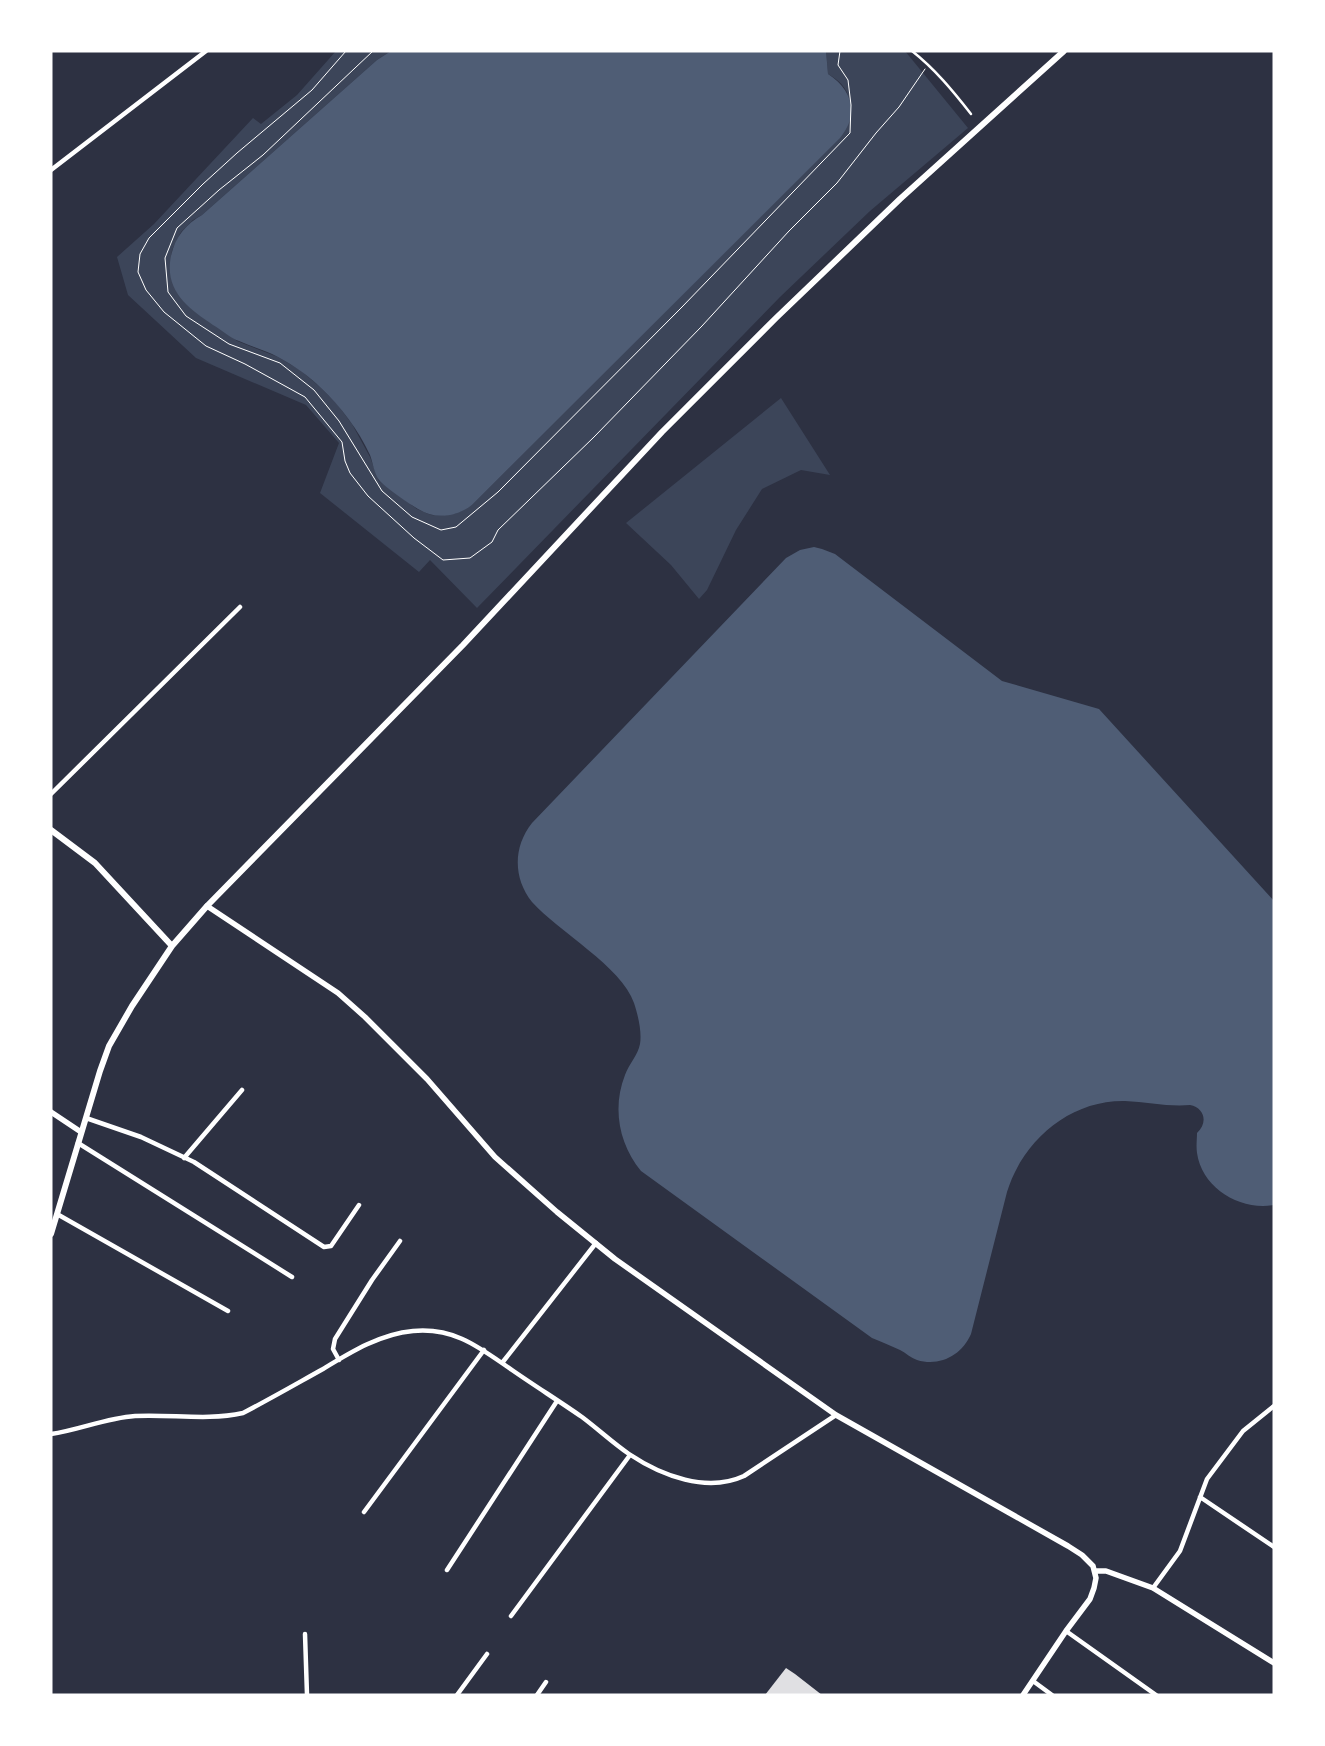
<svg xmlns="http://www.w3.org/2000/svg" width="1325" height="1746" font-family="'PT Sans',sans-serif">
<rect width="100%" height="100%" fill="#2d3142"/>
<path fill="#3c4559" d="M336,51h55l-14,9 -175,155 -9,5 -12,12 -9,18 -2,20 7,22 60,49 41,16 22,13 19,16 18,18 15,20 18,33 9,24 38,28 14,6 12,1 14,-3 15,-8 369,-369c5,-5 5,-12 7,-19 4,-21 -1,-32 -20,-43l-2,-23h79l63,77 -98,83 -90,86 -303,311 -47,-48 -11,12 -99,-79 19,-50 -33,-38 -110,-47 -68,-63 -11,-38 37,-33 99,-106 8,6 36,-29z
M781,398l49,77 -29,-5 -39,19 -26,41 -29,60 -8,9 -28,-34 -45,-42z"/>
<path fill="#4f5d75" d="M391,51h435l2,23c25,16 31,41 12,64l-368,367c-16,12 -36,15 -54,4 -7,-4 -35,-23 -39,-29 -5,-7 -6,-17 -9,-25 -12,-26 -29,-48 -49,-67 -12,-12 -28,-23 -43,-31 -13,-7 -26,-10 -39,-16 -9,-3 -17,-11 -26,-16 -25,-17 -49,-34 -42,-69 4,-19 15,-32 31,-41l175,-155z
M814,547l8,2 13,5 167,127 97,28 175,192v304c-34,6 -72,-17 -77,-52 -1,-7 0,-14 0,-20 11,-10 8,-25 -7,-28 -21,2 -43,-3 -65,-4 -55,-1 -102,39 -118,91l-36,142c-9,21 -31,33 -54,26 -6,-2 -11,-7 -17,-10 -9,-4 -18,-8 -28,-12l-231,-167c-22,-27 -29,-63 -16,-96 4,-11 13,-20 15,-31 2,-12 -2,-29 -6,-41 -12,-36 -76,-72 -102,-101 -19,-24 -19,-55 0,-79l254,-265 14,-8z"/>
<path fill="#e0e0e3" d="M786,1668l9,6 27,21h-57z"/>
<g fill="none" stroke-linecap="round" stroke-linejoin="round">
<path stroke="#fff" stroke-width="1" d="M346,51l-34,39 -75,63 -34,31 -54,54 -9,16 -2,18 8,18 18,22 42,34 39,18 60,33 37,45 3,19 5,12 18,23 46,42 29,22 27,-2 22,-16 6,-12 96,-93 108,-111 87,-95 48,-48 39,-50 23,-26 26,-38
M373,51l-110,104 -44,35 -42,38 -12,30 3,34 18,24 43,28 51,19 34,27 25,31 43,70 30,26 29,13 15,-3 42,-35 184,-185 168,-174 1,-28 -3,-25 -10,-15 2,-14"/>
<path stroke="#fff" stroke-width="2.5" d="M912,51c23,18 41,40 59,63"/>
<path stroke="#fff" stroke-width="4.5" d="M51,170l155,-119
M51,794l189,-187
M86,1118l55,19 53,25 130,85 7,-1 28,-41
M78,1143l214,134
M184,1158l58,-68
M57,1214l171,97
M339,1360l-6,-11 2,-10 37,-59 28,-39
M502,1363l94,-120
M51,1434c28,-4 55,-16 84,-18 37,-2 72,5 108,-3 27,-14 53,-29 80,-44 28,-17 57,-35 90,-38 42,-4 67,17 99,39 23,16 47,31 70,47 16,12 31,26 47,37 33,22 78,39 115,22l92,-61
M1200,1497l74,50
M364,1512l120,-162
M447,1570l110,-169
M1153,1588l27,-37 27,-72 36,-48 31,-25
M511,1616l119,-161
M1066,1631l90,64
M305,1634l2,61
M1033,1681l19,14
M457,1695l30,-41
M537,1695l9,-13"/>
<path stroke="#fff" stroke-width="5.5" d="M207,906l131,87 27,24 62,62 68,78 62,55 58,47 221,156 232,131 14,9 11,11 3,12 -2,10 -4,11 -24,32 -43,64
M51,1112l30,20
M1095,1571h11l47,17 121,75"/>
<path stroke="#fff" stroke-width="6" d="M51,830l44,33 77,83
M51,1234l49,-163 9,-25 23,-40 40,-60 35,-40 256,-261 199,-213 114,-114 124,-119 164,-148"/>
</g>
<rect width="1325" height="1746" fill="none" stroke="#ffffff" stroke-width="105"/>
</svg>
